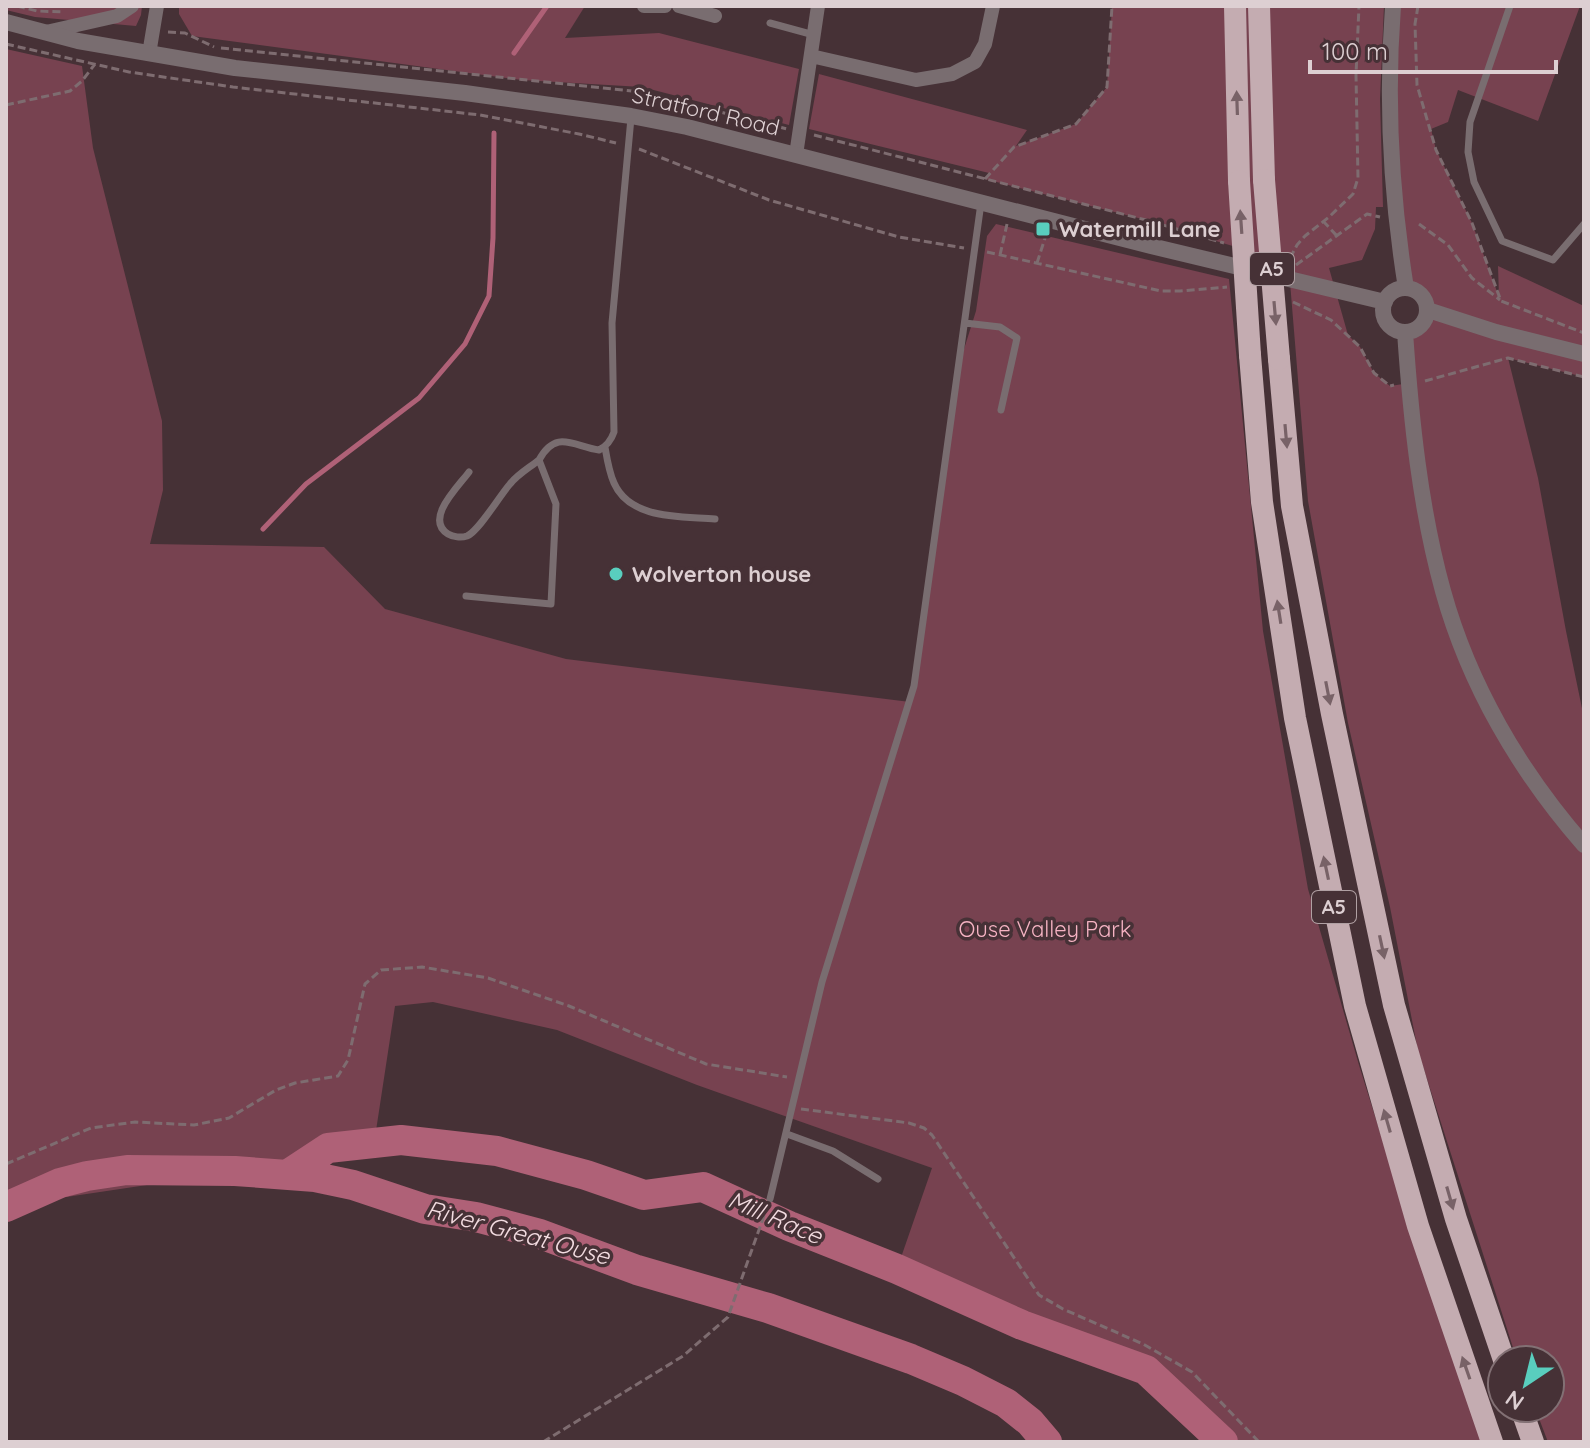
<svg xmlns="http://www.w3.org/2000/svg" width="1590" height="1448" font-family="Quicksand,sans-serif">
<rect width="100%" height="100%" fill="#463136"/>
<path fill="#774250" d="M6,6h136l-1,9 -5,11 -101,-9 -29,-7z
M179,6h75l1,2 8,-2h322l-20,32 94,-5 140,36 -10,56 -147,-38 -120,-7 -330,-44 -13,-22z
M1112,6h272l-4,93 3,108h-7l-1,22 -13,31 -33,8 19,67 12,12 14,26 16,13 20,-3 -5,-51c27,-6 30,-32 5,-44l-12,-53 -5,-229h187l-42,115 -80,-31 -10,32 -17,7 5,21 36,73 27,74 -1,-31 86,40v71l-76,-19 30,120 28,153 18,87v724h-36l-13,-34h15v-48h-33l-99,-309 -28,-144 -42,-184 -40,-222 -19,-231 -2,-1 -1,-7 -140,-42 -161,-41 4,-6 -180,-44 10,-55 208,56 -11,16 60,-22 31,-37z
M6,49l76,17 11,82 69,273 1,69 -13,54 174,3 61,62 181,50 344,43 49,-337 17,-54 11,-75 9,-12 233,55 34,352 45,258 51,176 49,157 83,220h-268l-77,-72 -124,-45 -125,-56 35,-101 -235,-83 -140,-55 -124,-28 -38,4 -23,151 -44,1 -322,48z"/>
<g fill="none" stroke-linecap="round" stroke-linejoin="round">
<path stroke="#af6177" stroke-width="5" d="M514,53l33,-47
M263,529l43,-45 113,-86 46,-54 24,-48 4,-58 1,-105"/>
<path stroke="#af6177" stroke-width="30" d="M290,1173l38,-25 73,-8 96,11 89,24 58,20 59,-8 86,39 108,43 125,56 124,45 77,72
M6,1207l54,-24 27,-7 40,-6 108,1 80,6 38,8 72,24 51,8 64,17 97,36 131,38 143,51 52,22 43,22 24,19 17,20"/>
<path stroke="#7e6c70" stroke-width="3" stroke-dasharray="8 4" stroke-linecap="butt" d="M17,6l20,5 27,1
M1418,6l-3,18 2,61 19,65 36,73 29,78 83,32
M168,32l17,1 29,14
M6,44l123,28 104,15 247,28 99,19 37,9
M221,48l420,44 146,37
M6,105l64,-14 12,-10 13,-17
M814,135l332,85 78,23
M639,149l130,51 130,37 65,11
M985,179l29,-32 62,-23 31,-37 5,-81
M1323,221l14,15
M1419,224l29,21 24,33 28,22
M987,252l174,39h19l47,-4
M1000,255l7,-31
M1290,258l7,-13 8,-9 24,-19 24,-23 5,-16 -2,-103 3,-69
M1037,263l9,-28
M1296,265l71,-51 13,3
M1293,302l38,18 29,27 14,26 16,13 4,-1
M1425,381l83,-23 76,19
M801,1109l108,14 15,5 8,7 107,160 24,14 80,35 49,28 67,70
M6,1164l85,-36 44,-6 59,3 35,-7 47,-28 19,-7 43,-7 10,-16 17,-76 16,-14 41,-3 66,11 81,28 137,58 81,13
M543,1442l140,-86 45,-39 38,-107"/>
<path stroke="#796d70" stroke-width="7" d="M1510,6l-40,116 -2,30 6,30 28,59 51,19 31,-36
M770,23l44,12
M965,323l35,4 17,11 -16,72
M605,447c2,12 4,25 9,36 16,37 68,33 101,36
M469,472c-11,15 -45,47 -21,62 5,3 13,4 19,2 12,-5 33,-41 43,-52 8,-10 19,-16 29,-24
M466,596l85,8 5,-100 -17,-44c17,-31 34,-14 60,-10 8,-4 12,-9 15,-18l-2,-109 19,-205
M787,1134l46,17 45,28
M770,1199l52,-217 92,-296 67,-483"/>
<path stroke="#796d70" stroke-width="14" d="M644,6h21
M679,6l36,10
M46,32l71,-16 15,-10
M149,54l8,-48
M811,56l105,24 36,-6 23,-12 10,-18 8,-38
M796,155l22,-149"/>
<path stroke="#796d70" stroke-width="16" d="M1393,6c-7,93 -2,189 13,282
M6,22l72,19 157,27 230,25 166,23 56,11 464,119 234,56
M1383 310a22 22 0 1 1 44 0a22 22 0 1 1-44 0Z
M1428,310l68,22 88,22
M1405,332c6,87 15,176 38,259 26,94 77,181 141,254"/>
<path stroke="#c4acb1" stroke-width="22" d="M1235,6l4,175
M1259,6l5,174
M1250,355l12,147 33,216 60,288 63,220 74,216
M1279,359l13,147 40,208 62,291 62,214 48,141
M1521,1408l12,34"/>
<path stroke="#c4acb1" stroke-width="22" d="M1264,180l15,179
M1239,181l11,174"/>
</g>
<defs><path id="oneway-solid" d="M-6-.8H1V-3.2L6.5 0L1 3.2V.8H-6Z" transform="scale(2)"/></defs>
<g fill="#786267">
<use href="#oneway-solid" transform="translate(1237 103) rotate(-92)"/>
<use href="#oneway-solid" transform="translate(1241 222) rotate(-94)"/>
<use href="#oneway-solid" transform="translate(1275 313) rotate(85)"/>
<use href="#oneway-solid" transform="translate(1286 436) rotate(85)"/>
<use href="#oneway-solid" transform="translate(1279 612) rotate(-99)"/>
<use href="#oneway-solid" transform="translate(1328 693) rotate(79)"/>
<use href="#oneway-solid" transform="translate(1326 868) rotate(-102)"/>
<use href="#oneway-solid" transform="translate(1382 947) rotate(78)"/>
<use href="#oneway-solid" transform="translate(1387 1121) rotate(-106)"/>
<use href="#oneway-solid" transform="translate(1450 1198) rotate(74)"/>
<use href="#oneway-solid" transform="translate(1466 1368) rotate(-109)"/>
</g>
<g fill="#59cebe" stroke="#463136" stroke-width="3">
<rect x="1035" y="221" width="16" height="16" rx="4"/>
<circle cx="616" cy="574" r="8"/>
</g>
<g text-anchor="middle" stroke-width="7" stroke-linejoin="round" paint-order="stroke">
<g fill="#463136" stroke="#b0a0a3" stroke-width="2">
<rect x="1250" y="253" width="44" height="32" rx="6"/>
<rect x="1312" y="891" width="44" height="32" rx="6"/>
</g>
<g font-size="20" font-weight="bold" fill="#ddcfd2">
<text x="1272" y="276">A5</text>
<text x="1334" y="914">A5</text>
</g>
<g font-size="22" fill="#ddcfd2" stroke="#463136">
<text transform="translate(706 111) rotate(13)" y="8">Stratford Road</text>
</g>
<g font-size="22" font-weight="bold" fill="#ddcfd2" stroke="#463136" text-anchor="start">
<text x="1059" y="237">Watermill Lane</text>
<text x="632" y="582">Wolverton house</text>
</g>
<g font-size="22" fill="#f6b3c3" stroke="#463136">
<text x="1045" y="937">Ouse Valley Park</text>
</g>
<g font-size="24" font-style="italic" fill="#f3dce1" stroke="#463136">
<text transform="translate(775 1218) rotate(23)" y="8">Mill Race</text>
<text transform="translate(518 1233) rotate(15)" y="8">River Great Ouse</text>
</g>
</g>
<rect width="1590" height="1448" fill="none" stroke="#ddcfd2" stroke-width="16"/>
<g transform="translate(1526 1384) rotate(215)"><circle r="38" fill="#463136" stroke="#827074" stroke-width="2"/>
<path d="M0-6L14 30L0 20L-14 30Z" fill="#59cebe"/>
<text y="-12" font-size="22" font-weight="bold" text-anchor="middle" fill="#ddcfd2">N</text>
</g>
<path d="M1310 60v12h246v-12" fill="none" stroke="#ddcfd2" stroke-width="4"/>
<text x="1322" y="60" font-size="24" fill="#ddcfd2" stroke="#463136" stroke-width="6" paint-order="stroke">100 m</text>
</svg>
